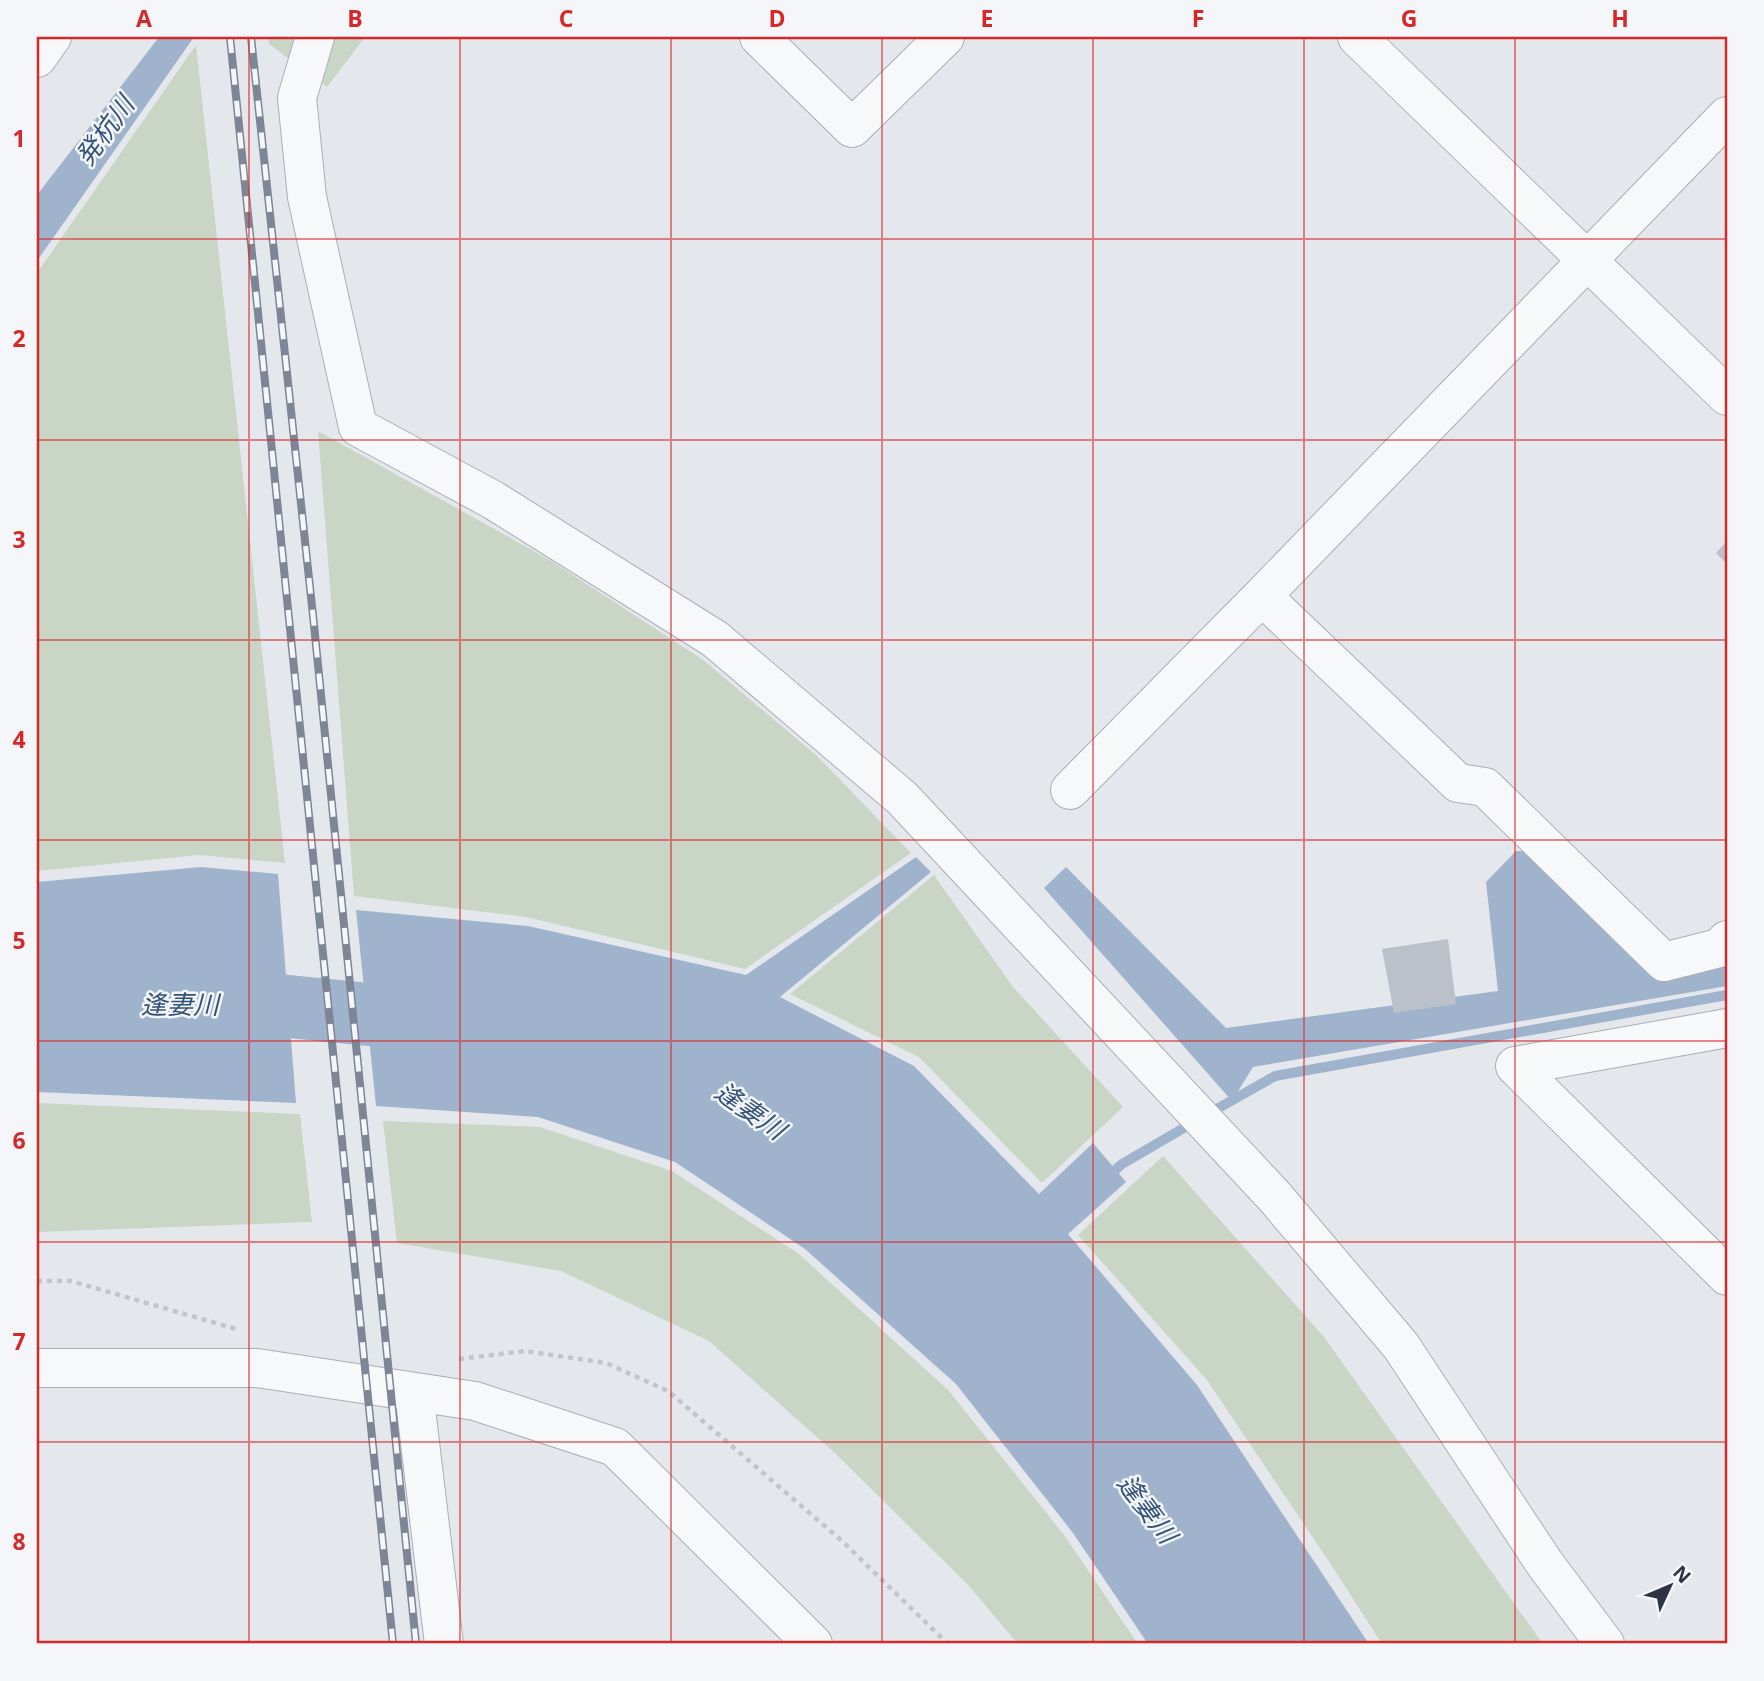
<svg xmlns="http://www.w3.org/2000/svg" width="1764" height="1681" font-family="'Open Sans','Noto Sans JP',sans-serif">
<rect width="100%" height="100%" fill="#e4e7ec"/>
<path fill="#c9d6c5" d="M268,37h97l-38,50 -58,-43z
M196,45l89,818 -86,-8 -162,16v-598z
M318,431l230,128 154,100 115,97 94,97 -166,116 -219,-52 -172,-21z
M934,875l79,112 110,120 -81,76 -123,-126 -129,-63z
M37,1103l263,11 12,108 -275,10z
M383,1121l157,6 132,44 127,83 150,137 115,144 74,109h-120l-49,-58 -133,-132 -127,-113 -148,-70 -164,-28z
M1163,1156l161,181 219,307h-161l-50,-78 -125,-186 -129,-145z"/>
<path fill="#9fb4cc" d="M159,37h35l-157,224v-66z
M1516,851l36,1 123,113 52,-10v31l-474,81 -21,34 -188,-213 22,-21 160,161 272,-37 -12,-109z
M916,857l15,15 -151,125 134,69 125,128 54,-51 33,39 -58,52 129,151 172,259h-221l-75,-111 -117,-149 -151,-135 -130,-87 -137,-45 -162,-11 -20,-196 172,16 218,49z
M201,867l77,7 18,229 -259,-11v-210z"/>
<g fill="none" stroke-linecap="round" stroke-linejoin="round">
<path stroke="#9fb4cc" stroke-width="10" d="M1208,1114l67,-38 452,-81
M1105,1179l17,-15 72,-42"/>
<path stroke="#9fb4cc" stroke-width="63" d="M37,1006l237,-1 179,18"/>
</g>
<path fill="#bbc0ca" d="M1727,541v23l-11,-11z
M1448,939l8,65 -62,9 -12,-64z"/>
<g fill="none" stroke-linecap="round" stroke-linejoin="round">
<defs>
<path id="minor" d="M315,37l-18,61 10,99 51,230 135,73 222,139 187,159 372,398 127,150 144,218 60,80
M759,37l93,91 93,-91
M1357,37l370,359
M37,58l15,-21
M1262,596l196,187 27,4 179,175 55,-14 8,-8
M1070,790l192,-194 465,-480
M1727,1028l-212,38 212,210
M37,1368h220l218,33 140,46 198,197
M414,1392l30,252"/>
</defs>
<use href="#minor" stroke="#a9aeb7" stroke-width="40"/>
<path stroke="#c2c5cb" stroke-width="4.5" stroke-dasharray="5 5" stroke-linecap="butt" d="M37,1281h34l165,48
M459,1359l66,-8 81,12 62,28 174,150 106,103"/>
<use href="#minor" stroke="#f7f8fa" stroke-width="38"/>
<defs>
<path id="rail" d="M230,37l163,1607
M251,37l63,588 102,1019"/>
</defs>
<use href="#rail" stroke="#7d8696" stroke-width="8"/>
<use href="#rail" stroke="#f4f6f9" stroke-width="5" stroke-dasharray="16" stroke-linecap="butt"/>
</g>
<path fill="none" stroke="#d62828" stroke-width="2" stroke-opacity="0.55" d="M249,37v1607M460,37v1607M671,37v1607M882,37v1607M1093,37v1607M1304,37v1607M1515,37v1607M37,239h1690M37,440h1690M37,640h1690M37,840h1690M37,1041h1690M37,1242h1690M37,1442h1690"/>
<g text-anchor="middle" stroke-width="5" stroke-linejoin="round" paint-order="stroke">
<g font-size="26" font-style="italic" fill="#34527a" stroke="#f4f6f9">
<text transform="translate(105 131) rotate(-54)" y="9">発杭川</text>
<text x="180" y="1014">逢妻川</text>
<text transform="translate(750 1111) rotate(35)" y="9">逢妻川</text>
<text transform="translate(1147 1509) rotate(53)" y="9">逢妻川</text>
</g>
</g>
<rect width="1764" height="1681" fill="none" stroke="#f4f6f9" stroke-width="77"/>
<g transform="translate(1670 1586) rotate(46)" stroke="#f4f6f9" stroke-width="5" paint-order="stroke">
<path d="M0-5L12 26L0 18L-12 26Z" fill="#2b3445"/>
<text y="-10" font-size="19" font-weight="bold" text-anchor="middle" fill="#2b3445">N</text>
</g>
<rect x="38" y="38" width="1688" height="1604" fill="none" stroke="#d62828" stroke-width="2.5"/>
<g font-size="23" text-anchor="middle" font-weight="bold" fill="#d62828">
<text x="144" y="27">A</text>
<text x="355" y="27">B</text>
<text x="566" y="27">C</text>
<text x="777" y="27">D</text>
<text x="987" y="27">E</text>
<text x="1198" y="27">F</text>
<text x="1409" y="27">G</text>
<text x="1620" y="27">H</text>
<text x="19" y="147">1</text>
<text x="19" y="347">2</text>
<text x="19" y="548">3</text>
<text x="19" y="748">4</text>
<text x="19" y="949">5</text>
<text x="19" y="1149">6</text>
<text x="19" y="1350">7</text>
<text x="19" y="1550">8</text>
</g>
</svg>
